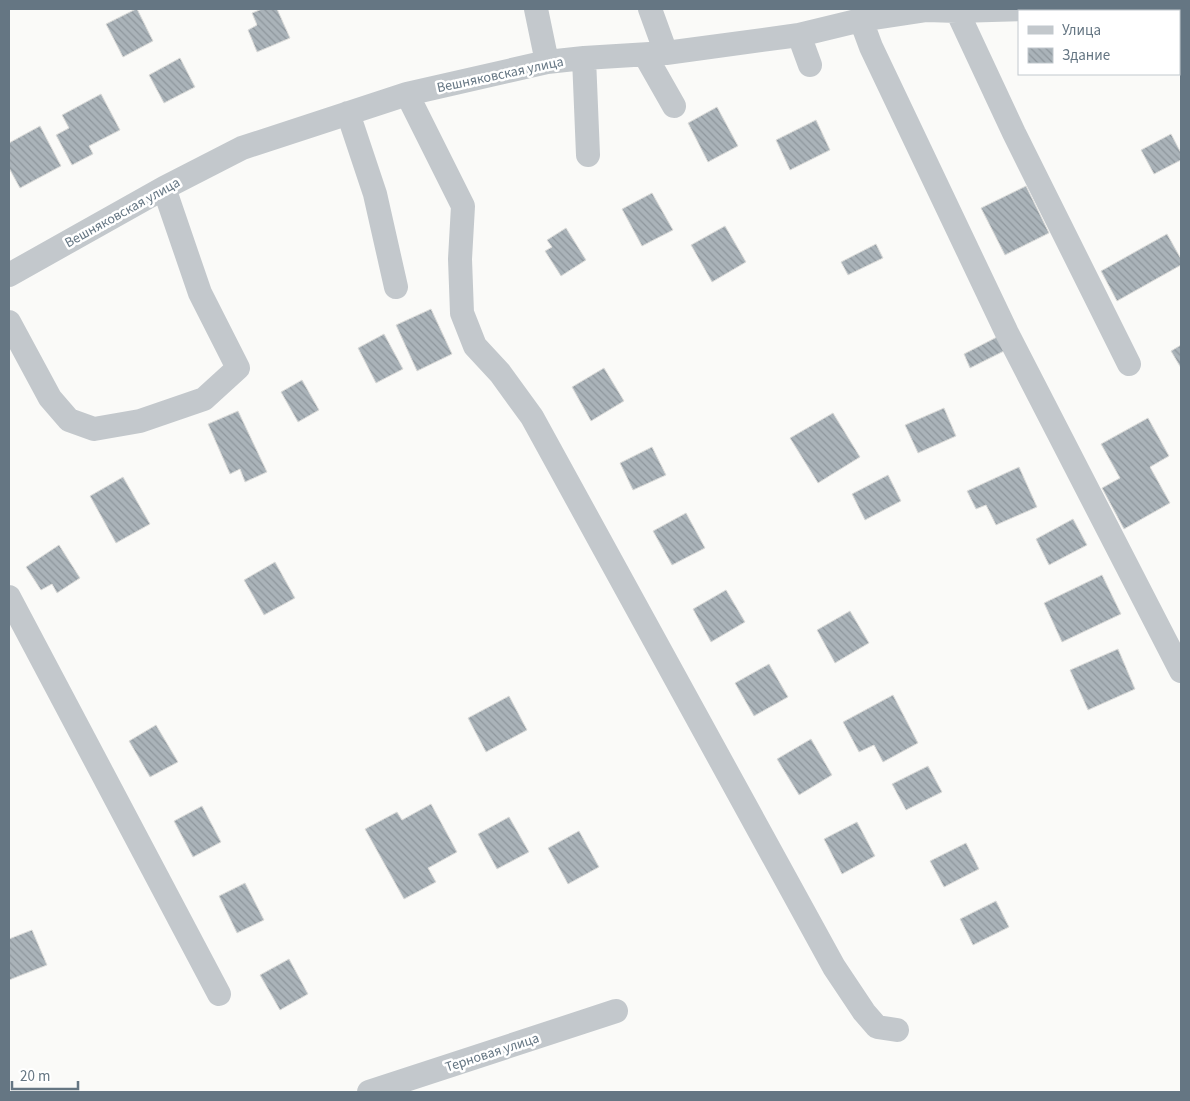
<svg xmlns="http://www.w3.org/2000/svg" width="1190" height="1101" font-family="'Source Sans 3',sans-serif">
<defs>
<pattern id="building-back-hatch" width="6" height="6" patternUnits="userSpaceOnUse" patternTransform="scale(1.25)"><rect width="6" height="6" fill="#aab3b9"/><path d="M-1 5l2 2M0 0l6 6M5-1l2 2" fill="none" stroke="#8e969c"/></pattern>
</defs>
<rect width="100%" height="100%" fill="#fafaf8"/>
<path fill="url(#building-back-hatch)" stroke="#dcdcda" d="M136,9h1l16,32 -30,16 -17,-33z
M262,9h15l13,29 -33,14 -9,-22 9,-5 -5,-12z
M180,58l15,29 -31,16 -15,-28z
M101,94l19,36 -31,16 4,8 -21,11 -16,-30 13,-7 -7,-13z
M717,107l21,39 -30,16 -20,-39z
M816,120l14,30 -40,20 -14,-30z
M40,126l21,40 -41,22 -11,-20v-25z
M1171,134l10,19v7l-27,14 -13,-24z
M1026,186l23,47 -44,22 -24,-47z
M652,193l21,37 -31,16 -20,-37z
M725,226l21,36 -34,20 -21,-37z
M566,228l20,32 -25,16 -16,-25 7,-4 -5,-7z
M1167,234l14,25v6l-64,36 -16,-30z
M876,244l7,14 -35,17 -7,-13z
M431,309l21,45 -35,17 -21,-46z
M384,334l19,35 -27,14 -18,-35z
M999,336l7,14 -36,18 -6,-14z
M1181,345v23l-10,-17z
M604,368l20,33 -33,20 -19,-34z
M302,380l17,30 -21,12 -17,-30z
M944,408l12,28 -38,17 -13,-28z
M238,411l29,61 -22,10 -5,-13 -10,5 -22,-50z
M833,413l27,44 -42,26 -28,-45z
M1148,418l21,38 -19,11 20,36 -46,26 -22,-41 18,-10 -19,-34z
M652,447l14,28 -33,15 -13,-27z
M1019,467l18,40 -41,18 -10,-20 -10,4 -9,-18z
M888,475l13,26 -36,19 -13,-26z
M123,477l27,47 -34,19 -26,-47z
M686,513l19,35 -33,17 -19,-34z
M1073,519l14,26 -38,20 -13,-26z
M59,545l21,33 -23,15 -5,-9 -11,6 -15,-23z
M275,562l20,36 -31,17 -20,-35z
M1102,575l19,39 -59,28 -18,-39z
M726,590l19,32 -34,20 -18,-33z
M850,611l19,32 -34,20 -18,-33z
M1118,649l17,40 -47,21 -18,-40z
M769,664l19,33 -34,19 -19,-33z
M893,695l25,48 -35,19 -9,-17 -15,7 -16,-30z
M509,696l18,34 -41,22 -18,-34z
M156,725l22,37 -28,15 -21,-36z
M811,739l21,36 -33,20 -22,-36z
M928,766l14,26 -36,18 -14,-26z
M431,804l26,48 -29,16 8,14 -32,17 -39,-70 32,-17 5,8z
M202,806l19,36 -28,15 -19,-36z
M509,817l20,35 -32,17 -19,-35z
M857,822l18,34 -33,18 -18,-35z
M579,831l20,36 -31,17 -20,-36z
M966,843l13,26 -35,18 -14,-26z
M245,883l19,37 -27,13 -18,-37z
M996,901l13,26 -36,18 -13,-26z
M32,930l15,35 -38,15v-41z
M289,959l19,35 -28,16 -20,-35z"/>
<g fill="none" stroke-linecap="round" stroke-linejoin="round">
<path stroke="#c3c8cc" stroke-width="24" d="M536,9l11,53
M650,9l16,44
M957,11l57,122 115,231
M861,20l10,27 136,286 174,338
M799,35l11,30
M645,55l29,51
M584,58l4,97
M407,94l56,112 -3,53 2,54 13,33 25,27 32,44 302,550 30,45 13,15 20,3
M348,113l27,81 21,93
M9,275l155,-87 78,-40 165,-54 140,-32 37,-4 82,-5 133,-18 62,-15 66,-10 30,1 72,-2
M9,322l41,76 19,22 25,9 46,-8 64,-22 34,-31 -38,-75 -36,-105
M9,597l210,397
M369,1092l247,-81"/>
</g>
<g text-anchor="middle" stroke-width="5" stroke-linejoin="round" paint-order="stroke">
<g font-size="14" fill="#657683" stroke="#fff">
<text transform="translate(500 74) rotate(-12)" y="5">Вешняковская улица</text>
<text transform="translate(122 212) rotate(-29)" y="5">Вешняковская улица</text>
<text transform="translate(492 1052) rotate(-18)" y="5">Терновая улица</text>
</g>
</g>
<rect width="1190" height="1101" fill="none" stroke="#657683" stroke-width="20"/>
<rect x="1018" y="10" width="162" height="65" fill="#ffffff" stroke="#c1c8cd"/>
<rect x="1028" y="26" width="25" height="8" fill="#c3c8cc" stroke="#c1c8cd"/>
<text x="1062" y="35" font-size="15" fill="#657683">Улица</text>
<rect x="1028" y="48" width="25" height="15" fill="url(#building-back-hatch)" stroke="#c1c8cd"/>
<text x="1062" y="60" font-size="15" fill="#657683">Здание</text>
<path d="M12 1081v8h66v-8" fill="none" stroke="#657683" stroke-width="2.5"/>
<text x="20" y="1081" font-size="15" fill="#657683" stroke="#ffffff" stroke-width="4" paint-order="stroke">20 m</text>
</svg>
